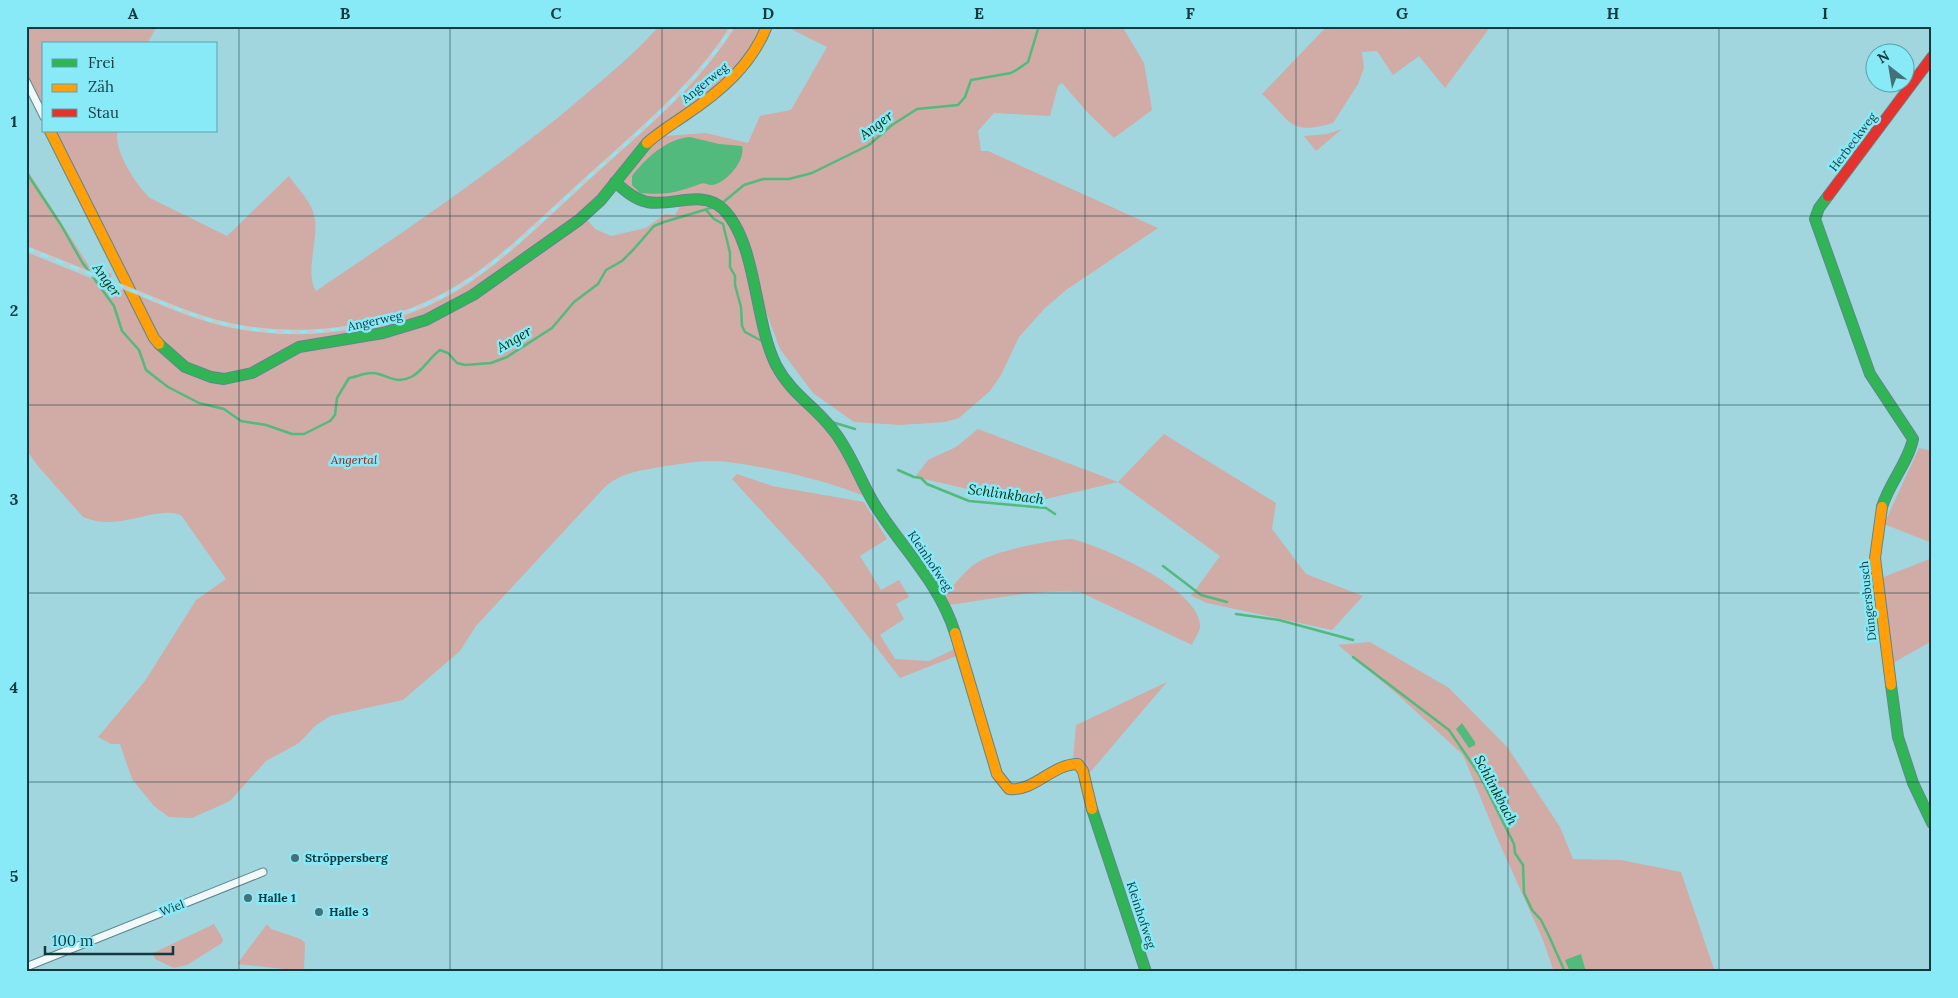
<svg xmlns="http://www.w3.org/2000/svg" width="1958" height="998" font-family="Lora,serif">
<rect width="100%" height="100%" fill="#a1d6de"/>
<path fill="#d1aba6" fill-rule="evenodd" d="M26,26h131l-10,18h-103v71l-18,-30z
M659,26h107l-22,39 -85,67 5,4 42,-3 42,10 12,-27 31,-6 36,-63 -42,-21h337l22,37 8,47 -38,28 -26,-25 -26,-30 -4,3 -8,30 -56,-3 -16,18 3,20h7l170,77 -92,62 -21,18 -26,29 -18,38 -11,16 -31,27 -14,4 -45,3 -46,-3 -41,-29 -33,-44 -15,-40 -7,6 16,49 47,51 46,82c-44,-17 -92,-29 -139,-35 -23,-3 -46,2 -68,5 -22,4 -40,6 -56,21l-128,138 -16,25 -57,49 -73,16 -15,10 -16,17 -33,18 -36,40 -38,17 -23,-1 -15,-11 -22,-27 -12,-35h-9l-13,-7 47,-56 51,-81 30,-21 -45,-64c-29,-10 -60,18 -98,2l-46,-52 -11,-16v-197l107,43 -81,-164h66c-6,18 19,55 32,67l77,38 62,-60c8,12 22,25 25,39 6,22 -10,57 2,76 87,-59 175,-118 256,-185 30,-26 61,-50 87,-80zM616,188l38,15h28l-7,12 -10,-1 -19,14 -35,8 -16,-7 -9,-11z
M1327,26h164l-46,62 -26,-32 -26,19 -16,-24 -15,1 2,16 -6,16 -25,39c-45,13 -41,-2 -71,-29z
M1342,129l-26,22 -12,-15 23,-2z
M26,168l63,98 23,8 -2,6 -84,-34z
M978,429l140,53 46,-48 112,69 -4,26 34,45 57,22 -31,34 -125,-27 -16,-7 29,-40 -102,-74 -89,21 -114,-26 13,-17 28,-13z
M1919,448l13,3v92l-48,-19z
M737,474l35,12 92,16 23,37 -27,17 21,34 18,-10 10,17 -13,7 8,15 -24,16 15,24 34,2 30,-14 2,7 -61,24 -77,-100 -91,-99z
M1072,539c32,8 125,49 128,85 1,7 -6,15 -8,21l-112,-53c-44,-3 -88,7 -131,13l-3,-9c8,-12 20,-27 32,-34 20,-12 71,-22 94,-23z
M1932,558v83l-41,23 -10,-86z
M1370,642l79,46 59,60 52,79 13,32 48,1 60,12 34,100h-161l-11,-32 -45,-100 -35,-85 -66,-61 -59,-49z
M1167,682l-80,94 -2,-14 -12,-3 3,-34z
M214,924l9,15 -1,4 -35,22 -13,3 -19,-9 -2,-6z
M267,924l4,5 30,10 4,4 -1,28 -67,-7z"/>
<path fill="#52ba7d" d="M690,137l29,7 23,2c4,14 -16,38 -31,39 -4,0 -7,-3 -11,-1 -25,9 -33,11 -60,9l-8,-8v-9c14,-18 34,-37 58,-39z
M1462,723l13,19v3l-6,3 -13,-19z
M1581,954l5,18h-16l-5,-12z"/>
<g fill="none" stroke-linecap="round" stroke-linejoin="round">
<path stroke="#52ba7d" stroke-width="2.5" d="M26,172l35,53 21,37 32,44 8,25 17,19 7,20 22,17 31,16 25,6 17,12 25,4 26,9h12l26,-13 5,-6 2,-17 12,-20c7,-1 17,-6 24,-5 13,1 22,12 38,4 12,-6 18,-19 29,-27l8,3 9,10 8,2 26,-2 16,-6 45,-29 22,-26 24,-18 8,-14 16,-9 11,-11 21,-24 10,-4 50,-15
M721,204l23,-19 19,-6h26l23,-6 57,-28 23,-20 25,-16 41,-4 7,-8 6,-17 40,-7 7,-4 10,-7 11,-36
M707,211l7,8 9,5 7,29v14l5,9v9l6,22 1,19 3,6 17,9
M832,422l23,7
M898,470l16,7 7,1 6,6 42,17 77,7 9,6
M1163,566l38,29 26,7
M1236,614l43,6 74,20
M1353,657l96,73 30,44 35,70 1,9 8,12 1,28 8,17 9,10 8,16 16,36"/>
<defs>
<path id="street" d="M26,81l18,36
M26,967l237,-95"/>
<path id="fast" d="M615,182c9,8 19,17 32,20 25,5 55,-13 76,7 34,33 31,112 53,156 16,30 38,40 57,65 18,22 27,51 42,75 27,43 65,79 80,128
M1828,196l-9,12 -4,11 55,155 43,65c-5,24 -24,44 -31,68
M159,344l26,23 26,10 13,2 28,-6 47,-26 84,-14 43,-13 47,-25 106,-75 22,-20 46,-57
M1891,685l7,52 15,46 19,40
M1092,809l54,163"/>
<path id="slow" d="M50,131l104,207 5,6
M647,143c11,-10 24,-18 37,-27 36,-24 67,-50 83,-90
M1882,507l-7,51 16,127
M955,633l42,141 12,15c25,3 43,-25 69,-25l5,7 9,38"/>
<path id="jam" d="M1828,196l104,-139"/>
</defs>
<use href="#street" stroke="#5e878d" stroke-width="9"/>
<use href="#fast" stroke="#5e878d" stroke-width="12"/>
<use href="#slow" stroke="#5e878d" stroke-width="12"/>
<use href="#jam" stroke="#5e878d" stroke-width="12"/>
<use href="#street" stroke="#f1f9fa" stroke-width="7"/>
<use href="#fast" stroke="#30b455" stroke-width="10"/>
<use href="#slow" stroke="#ff9f0a" stroke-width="10"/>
<use href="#jam" stroke="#e5322d" stroke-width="10"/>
<defs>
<path id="rail" d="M26,248c35,14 70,28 105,42 34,14 67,29 103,36 80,16 166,0 234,-45 40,-27 75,-62 111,-95 54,-50 115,-97 154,-160"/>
</defs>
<use href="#rail" stroke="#bccdcf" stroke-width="4.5"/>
<use href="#rail" stroke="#88e9f7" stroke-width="2.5" stroke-dasharray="8" stroke-linecap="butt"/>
</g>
<path fill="none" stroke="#103a40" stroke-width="1" stroke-opacity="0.55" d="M239,26v946M450,26v946M662,26v946M873,26v946M1085,26v946M1296,26v946M1508,26v946M1719,26v946M26,216h1906M26,405h1906M26,593h1906M26,782h1906"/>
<g fill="#437177" stroke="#88e9f7" stroke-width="2">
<circle cx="295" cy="858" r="5"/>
<circle cx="248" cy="898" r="5"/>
<circle cx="319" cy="912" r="5"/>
</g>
<g text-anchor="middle" stroke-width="5" stroke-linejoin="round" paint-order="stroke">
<g font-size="12" fill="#103a40" stroke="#88e9f7">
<text transform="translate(705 83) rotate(-39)" y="4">Angerweg</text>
<text transform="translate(1853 142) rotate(-53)" y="4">Herbeckweg</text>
<text transform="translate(375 321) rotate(-12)" y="4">Angerweg</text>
<text transform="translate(930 561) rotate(56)" y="4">Kleinhofweg</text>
<text transform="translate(1868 601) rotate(-96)" y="4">Düngersbusch</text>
<text transform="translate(172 908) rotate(-21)" y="4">Wiel</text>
<text transform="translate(1141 915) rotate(72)" y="4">Kleinhofweg</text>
</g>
<g font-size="12" font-style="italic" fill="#971b16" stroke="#88e9f7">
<text x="354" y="464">Angertal</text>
</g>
<g font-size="12" font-weight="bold" fill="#103a40" stroke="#88e9f7" text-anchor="start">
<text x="305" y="862">Ströppersberg</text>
<text x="258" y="902">Halle 1</text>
<text x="329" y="916">Halle 3</text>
</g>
<g font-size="14" font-style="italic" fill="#013310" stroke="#88e9f7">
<text transform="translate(876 125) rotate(-37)" y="5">Anger</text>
<text transform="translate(107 280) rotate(54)" y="5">Anger</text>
<text transform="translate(514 339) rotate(-30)" y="5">Anger</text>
<text transform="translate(1006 494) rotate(8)" y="5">Schlinkbach</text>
<text transform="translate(1496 790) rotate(62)" y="5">Schlinkbach</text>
</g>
</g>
<rect width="1958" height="998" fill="none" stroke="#88e9f7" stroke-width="55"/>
<rect x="42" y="42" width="175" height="90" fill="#88e9f7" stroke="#58a3ae"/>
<rect x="52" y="59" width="25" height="8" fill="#30b455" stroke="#58a3ae"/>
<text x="88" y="68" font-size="15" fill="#103a40">Frei</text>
<rect x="52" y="84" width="25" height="8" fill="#ff9f0a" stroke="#58a3ae"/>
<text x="88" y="92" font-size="15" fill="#103a40">Zäh</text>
<rect x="52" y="109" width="25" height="8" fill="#e5322d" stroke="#58a3ae"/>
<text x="88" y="118" font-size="15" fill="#103a40">Stau</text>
<g transform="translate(1890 68) rotate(329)"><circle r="24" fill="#88e9f7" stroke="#58a3ae"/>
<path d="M0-4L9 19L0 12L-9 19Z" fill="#437177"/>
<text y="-8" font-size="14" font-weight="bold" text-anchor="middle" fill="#103a40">N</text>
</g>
<path d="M45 946v8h128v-8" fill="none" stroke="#103a40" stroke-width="2.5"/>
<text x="52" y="946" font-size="15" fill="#103a40" stroke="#88e9f7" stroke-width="4" paint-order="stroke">100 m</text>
<rect x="28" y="28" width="1902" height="942" fill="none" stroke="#103a40" stroke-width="2"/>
<g font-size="16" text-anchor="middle" font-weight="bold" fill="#103a40">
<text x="133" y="19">A</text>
<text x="345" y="19">B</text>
<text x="556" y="19">C</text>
<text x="768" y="19">D</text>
<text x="979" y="19">E</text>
<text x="1190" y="19">F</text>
<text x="1402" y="19">G</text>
<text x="1613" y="19">H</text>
<text x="1825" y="19">I</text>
<text x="14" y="127">1</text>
<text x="14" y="316">2</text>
<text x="14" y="505">3</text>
<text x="14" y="693">4</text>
<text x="14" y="882">5</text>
</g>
</svg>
